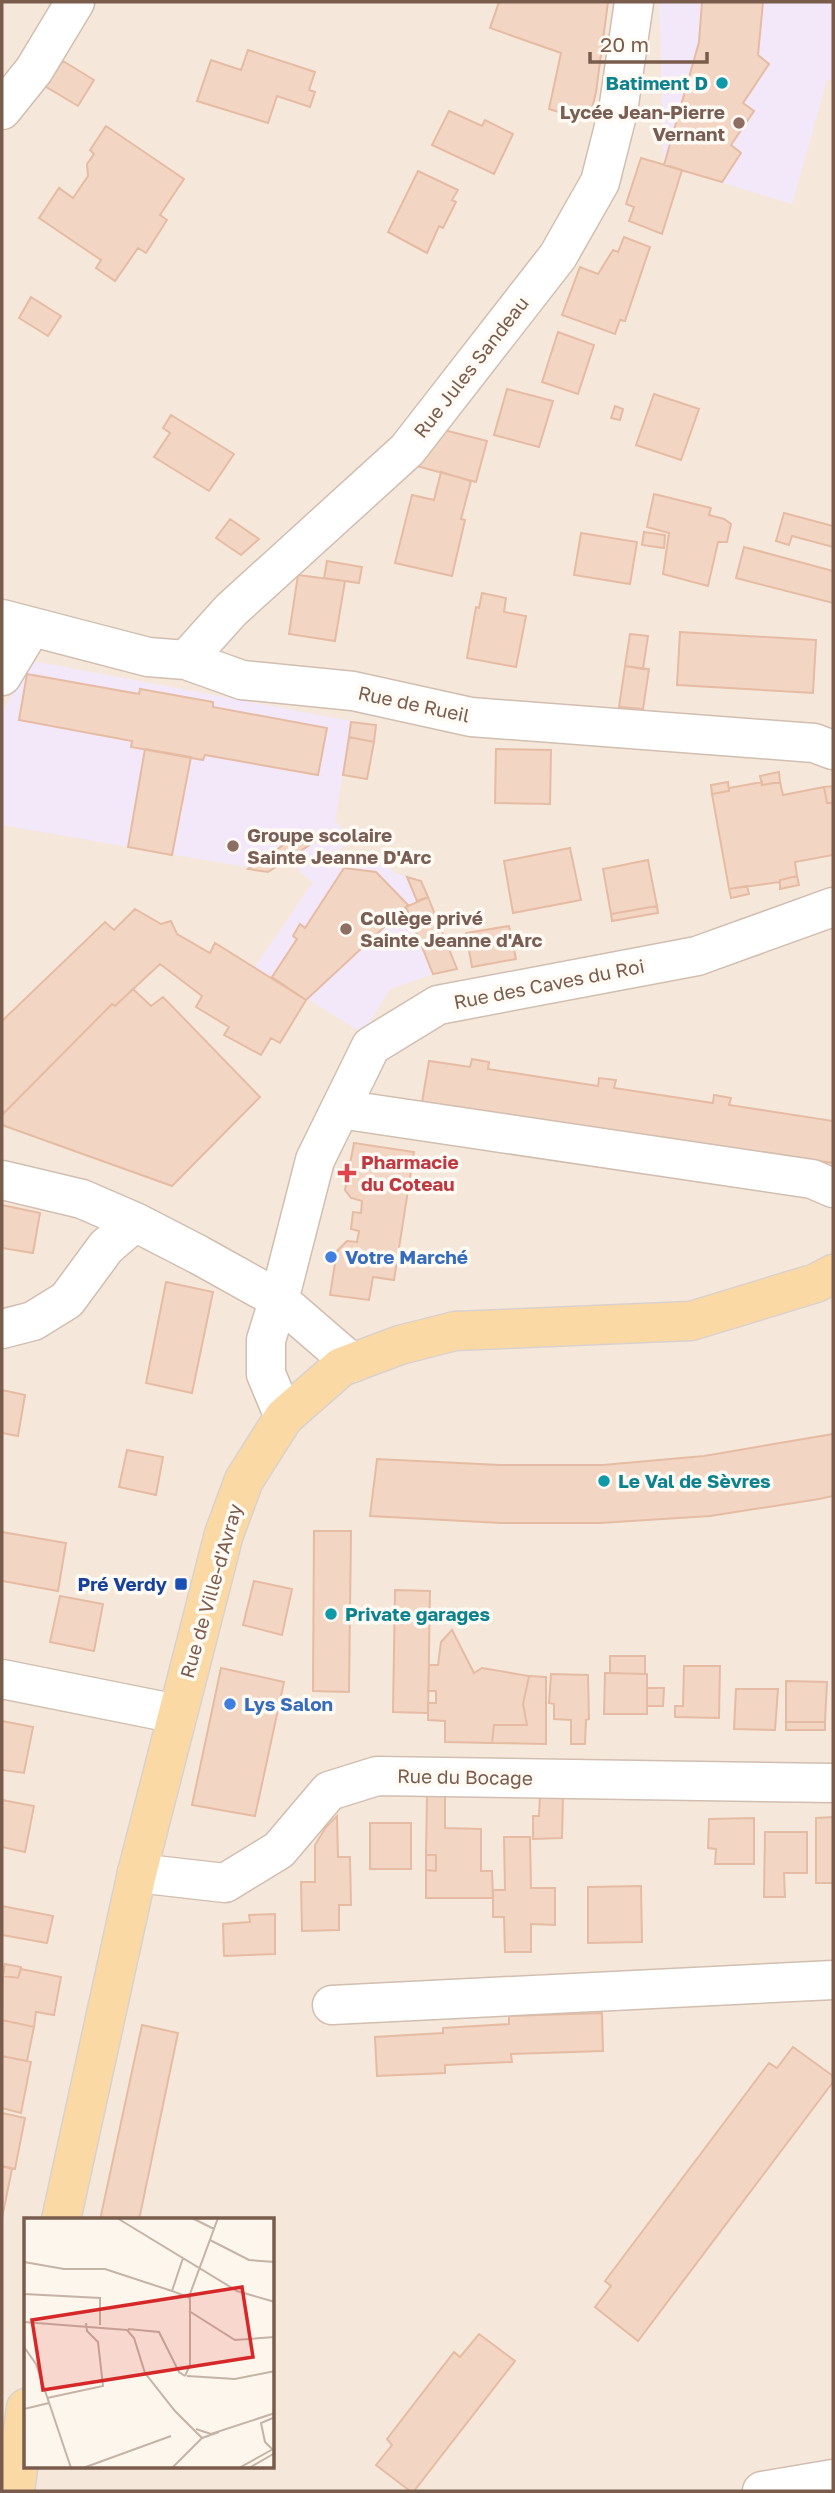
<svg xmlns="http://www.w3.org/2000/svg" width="835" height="2493" font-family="'Golos Text',sans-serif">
<rect width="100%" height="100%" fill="#fdf6ec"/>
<path fill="#f5e8da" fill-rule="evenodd" d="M2,2h831v2489h-831zM26,2220h247v247h-247z"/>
<path fill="#f3e8fa" d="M659,2h174v79l-6,-1 -35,124 -128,-39z
M33,661l318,60 -16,100 17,16 -18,19 11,1 5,-3 30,4 15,15 26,8 36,88 -24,5 -43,15 -27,44 -108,-66 58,-85 -13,-10 -10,-14 -21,13 -267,-46v-113z"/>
<path fill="#f3d5c3" stroke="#e6bba3" stroke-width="2" d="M499,2h109l-12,90 -7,29 -40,-12 12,-56 -71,-25z
M702,2h61l-5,53 11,9 -26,39 11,8 -23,34 10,8 -19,29 -58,-17 35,-123z
M248,50l67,22 -6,18 6,2 -5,15 -33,-11 -9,27 -71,-22 14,-41 30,10z
M63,61l31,19 -16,26 -35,-21z
M449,111l33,15 3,-6 28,14 -19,40 -62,-29z
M106,126l78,53 -24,36 7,5 -21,33 -8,-5 -23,33 -19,-13 5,-8 -62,-42 20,-30 14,10 15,-22 -1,-12 7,-10 -4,-4z
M641,158l41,12 -20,64 -33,-13 5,-14 -8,-3z
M418,171l40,19 -6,10 4,2 -13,26 -4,-2 -12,27 -39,-21z
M624,237l26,10 -25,74 -5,-1 -5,14 -53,-19 18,-48 18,7 15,-24 5,2z
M31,297l30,19 -13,20 -29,-18z
M558,332l36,13 -16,49 -36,-12z
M507,389l46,12 -14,46 -45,-12z
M654,394l45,15 -18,51 -45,-15z
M615,406l8,3 -3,11 -9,-2z
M171,415l63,39 -25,37 -55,-34 16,-24 -7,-5z
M440,429l47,12 -11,41 -67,-18z
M441,472l30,9 -10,38 4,1 -13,56 -57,-13 17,-68 22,5z
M654,494l57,14 -2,7 15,4 7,5 -4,18h-9l-10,44 -45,-12 6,-41 -22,-6z
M784,513l49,13v21l-41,-11 -3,9 -13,-4z
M230,519l29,20 -18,16 -25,-17z
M644,532l21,3 -1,13 -22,-3z
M581,533l56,9 -7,42 -56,-9z
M744,547l89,24v32l-97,-25z
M327,561l35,6 -3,16 -35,-5z
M298,575l47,6 -10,60 -46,-7z
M482,593l24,5 -2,14 22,4 -10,51 -49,-9 9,-51 3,1z
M680,632l136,8 -3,53 -136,-8z
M630,634l18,2 -5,33 -18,-3z
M625,666l24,3 -6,40 -24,-2z
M27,674l112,20 1,-5 73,13v5l114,21 -9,47 -113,-20 -2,5 -72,-13 1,-6 -113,-21z
M351,722l25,3 -2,17 -25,-5z
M349,737l25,5 -7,37 -24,-4z
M145,749l46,8 -19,98 -44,-8z
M496,749l55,1 -1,54 -55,-1z
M779,772l1,10 -18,3 -2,-9z
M728,782l1,9 -17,3 -1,-9z
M762,782v3l18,-3 3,13 41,-8 3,16 6,-1v53l-38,7 2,14 -17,4v2l-51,7 -17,-95 17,-3v-3z
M833,786v16l-6,1 -3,-16z
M301,833l21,4 -54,35 -20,-3z
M570,848l11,52 -68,13 -9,-52z
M648,860l9,46 -46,8 -8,-45z
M344,868l32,4 32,33 -102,95 -34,-23 25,-38 -4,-3 7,-12 5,4z
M797,876l2,9 -19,4v-9z
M407,877l14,4 7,16 -11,4z
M747,886l2,8 -18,4 -2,-9z
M428,897l29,72 -24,5 -27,-67z
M657,906l1,7 -46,8 -1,-7z
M135,909l26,15 10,-3 6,13 33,19 5,-10 91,57 -26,43 -9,-5 -10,17 -37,-20 5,-8 -33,-20 6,-11 -42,-32 -45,42 -3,-2 -108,109 -2,-2v-90l103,-99 9,8z
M509,926l7,33 -44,8 -6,-34z
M133,989l18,17 12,-9 97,100 -88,89 -170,-61v-10l110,-111 3,2z
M472,1059l17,3 -1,7 110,17 1,-8 17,2 -2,8 99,15 1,-8 17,3 -2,7 104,16v42l-411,-61 7,-41 41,6z
M354,1143l60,9 -20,128 -21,-3 -4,23 -39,-5 7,-44 10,-10 10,1 2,-11 -8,-2 2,-17 8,1 1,-12 -11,-3 -6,-8z
M2,1205l38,8 -7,40 -31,-5z
M166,1282l47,10 -21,101 -46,-10z
M2,1390l23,5 -7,41 -16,-3z
M833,1434v62l-14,3 -109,17 -110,7h-99l-131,-7 7,-57 123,6h103l101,-9z
M127,1450l36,7 -7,38 -37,-8z
M314,1531h37l-2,161 -36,-1z
M2,1532l64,11 -8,48 -56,-10z
M254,1581l38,8 -10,46 -39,-10z
M395,1590l35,1 -2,122 -35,-1z
M60,1596l43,8 -9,47 -44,-9z
M452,1630l22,43 8,-5 47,8 -6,28 4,21h-33l-2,18 -47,-1v-21l-17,-1v-17h8v-12h-8l1,-26h9l3,-23z
M610,1656h35v18l-35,-1z
M684,1666h36l-1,52 -44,-1v-11h8z
M221,1668l63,14 -29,134 -63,-11z
M605,1673l42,1v40h-43z
M551,1674l37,1 1,44 -3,1 -1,24h-14v-24l-17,-1v-15l-5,-1z
M529,1676l17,1v67l-54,-1 2,-18h33l-4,-21z
M786,1681l41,1 -2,40h-39z
M647,1688h17l-1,18h-16z
M736,1689h42l-3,41 -41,-1z
M2,1721l31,6 -9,46 -22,-3z
M786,1722h39v8h-39z
M427,1793l18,1v34l36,1v42h11l1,27h-67v-28l10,1v-16h-10z
M540,1795h23l-1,43 -29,1v-23h6z
M2,1800l32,6 -9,46 -23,-5z
M337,1816l1,41h12l1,48h-12v25l-37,1 -1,-49h14v-37l11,-18z
M833,1817v66h-17v-65z
M754,1818v46h-39l1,-15 -8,-1 1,-29z
M370,1823h41v46h-41z
M765,1832h42v41h-23l1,24h-21z
M504,1837h26l1,51h24v37l-24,-1v28h-26l-1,-35h-11v-27h12z
M426,1855h10v16l-10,-1z
M641,1886l1,56 -54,1v-56z
M2,1906l51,10 -6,27 -45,-8z
M275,1914v40l-51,2 -1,-32 27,-2 -1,-7z
M5,1964l16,3 -3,11 -15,-2z
M21,1969l40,8 -7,38 -18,-3 -2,15 -32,-7 1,-44 15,2z
M602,2013l1,38 -92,3 1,8 -67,3v8l-68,3 -2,-39 68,-4v-5l66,-4v-8z
M2,2020l32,7 -7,34 -25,-5z
M142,2025l36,8 -39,187h-39z
M793,2047l40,29v6l-195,259 -43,-34 16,-21 -6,-5 164,-218 8,5z
M2,2056l29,6 -10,51 -19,-5z
M2,2113l23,5 -10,51 -13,-3z
M2,2166l10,3 -10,49z
M479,2334l36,27 -101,130h-4l-34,-26 16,-20 -5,-6 67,-87 6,5z"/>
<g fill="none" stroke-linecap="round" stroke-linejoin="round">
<defs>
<path id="minor" d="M2,110l32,-40 41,-68
M2,619l146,38 38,3 56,20 111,11 118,26 343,26 19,7
M186,660l45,-50 176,-160 151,-194 42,-74 18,-71 16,-109
M2,676l29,-48
M340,1109l472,70 21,9
M2,1180l80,19 53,23 64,33 79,44 74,64
M2,1329l31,-8 34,-21 39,-53 29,-25
M284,1417l-18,-43v-34l17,-55 32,-125 56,-114 67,-41 259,-49 136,-49
M2,1679l175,35
M137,1873l88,10 54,-33 50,-59 48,-15 456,7
M332,2005l501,-25
M762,2491l71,-12"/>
<path id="major" d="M61,2220l76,-347 87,-339 20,-54 40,-63 57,-50 59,-22 55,-14 236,-10 125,-38 17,-9
M15,2491l11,-83"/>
</defs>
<use href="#minor" stroke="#d1beb0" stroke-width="41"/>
<use href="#major" stroke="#dad1cd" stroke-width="41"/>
<use href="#minor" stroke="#fff" stroke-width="38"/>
<use href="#major" stroke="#fbd9a5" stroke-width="38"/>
</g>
<g fill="#0f9aa8" stroke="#fffaf3" stroke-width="2.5">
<circle cx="722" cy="83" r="7"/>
<circle cx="604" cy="1481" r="7"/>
<circle cx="331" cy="1614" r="7"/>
</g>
<g fill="#8d6e63" stroke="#fffaf3" stroke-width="2.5">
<circle cx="739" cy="123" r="7"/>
<circle cx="233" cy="846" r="7"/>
<circle cx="346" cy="929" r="7"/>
</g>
<path fill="#e0444e" stroke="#fffaf3" stroke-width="2.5" d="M343.5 1162.5h7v7h7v7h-7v7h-7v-7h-7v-7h7z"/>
<g fill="#3f7fe0" stroke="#fffaf3" stroke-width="2.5">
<circle cx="331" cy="1257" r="7"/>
<circle cx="230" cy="1704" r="7"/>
</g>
<rect fill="#1a4fb4" stroke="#fffaf3" stroke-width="2.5" x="174" y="1577" width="14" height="14" rx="3.5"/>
<g text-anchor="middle" stroke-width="7" stroke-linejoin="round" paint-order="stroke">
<g font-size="19" font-weight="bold" fill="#0d838f" stroke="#fffaf3" text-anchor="start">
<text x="708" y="90" text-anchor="end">Batiment D</text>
<text x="618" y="1488">Le Val de Sèvres</text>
<text x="345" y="1621">Private garages</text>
</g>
<g font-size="19" font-weight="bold" fill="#785e54" stroke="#fffaf3" text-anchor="start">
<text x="725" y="119" text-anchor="end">Lycée Jean-Pierre<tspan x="725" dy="22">Vernant</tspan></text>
<text x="247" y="842">Groupe scolaire<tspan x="247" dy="22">Sainte Jeanne D'Arc</tspan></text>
<text x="360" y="925">Collège privé<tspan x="360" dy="22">Sainte Jeanne d'Arc</tspan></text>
</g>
<g font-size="19" fill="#7a5c4d" stroke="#fffaf3">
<text transform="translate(471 367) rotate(-52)" y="7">Rue Jules Sandeau</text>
<text transform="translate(414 704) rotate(12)" y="7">Rue de Rueil</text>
<text transform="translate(549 984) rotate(-11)" y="7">Rue des Caves du Roi</text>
<text transform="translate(211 1591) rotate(-74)" y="7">Rue de Ville-d'Avray</text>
<text transform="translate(465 1777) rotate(1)" y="7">Rue du Bocage</text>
</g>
<g font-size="19" font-weight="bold" fill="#be3a42" stroke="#fffaf3" text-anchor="start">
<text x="361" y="1169">Pharmacie<tspan x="361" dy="22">du Coteau</tspan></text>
</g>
<g font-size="19" font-weight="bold" fill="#366cbe" stroke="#fffaf3" text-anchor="start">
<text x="345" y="1264">Votre Marché</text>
<text x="244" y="1711">Lys Salon</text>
</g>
<g font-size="19" font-weight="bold" fill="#164399" stroke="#fffaf3" text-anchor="end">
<text x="167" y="1591">Pré Verdy</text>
</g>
</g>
<g transform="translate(24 2218)">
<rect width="250" height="250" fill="#fdf6ec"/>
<path fill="none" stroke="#c5b3a7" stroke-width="2" d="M93,0l120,73 38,11M168,0l22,11M186,22l39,20 26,2M159,40l-11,33 18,7M0,44l40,7h41l67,22M0,76l76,4v27M165,93l46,29 40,-3M0,104l103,8 7,8 11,35 30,38 27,27 17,-6M104,111l31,3 20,40 6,4M0,129l12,17 35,104M161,158l5,-11v-71l28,-76M163,158l48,3 40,-8M23,180l56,-12 -5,-44 -11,-11 -1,-8M0,191l25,-6M172,211l15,5 64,-21M248,231l-7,-7 -4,-19 14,-6M59,250l88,-32M148,250l30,-30M215,250l36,-20M225,250l26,-15"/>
<path fill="#d62828" fill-opacity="0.15" stroke="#d62828" stroke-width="3.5" d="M218,69l11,70 -210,33 -11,-70z"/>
<rect width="250" height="250" fill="none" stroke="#7a5c4d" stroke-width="3.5"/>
</g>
<rect width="835" height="2493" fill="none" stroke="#7a5c4d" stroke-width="7"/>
<path d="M590 52v10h117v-10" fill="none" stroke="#7a5c4d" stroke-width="3.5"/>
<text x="600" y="52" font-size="21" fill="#7a5c4d" stroke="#fffaf3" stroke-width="5" paint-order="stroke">20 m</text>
</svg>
